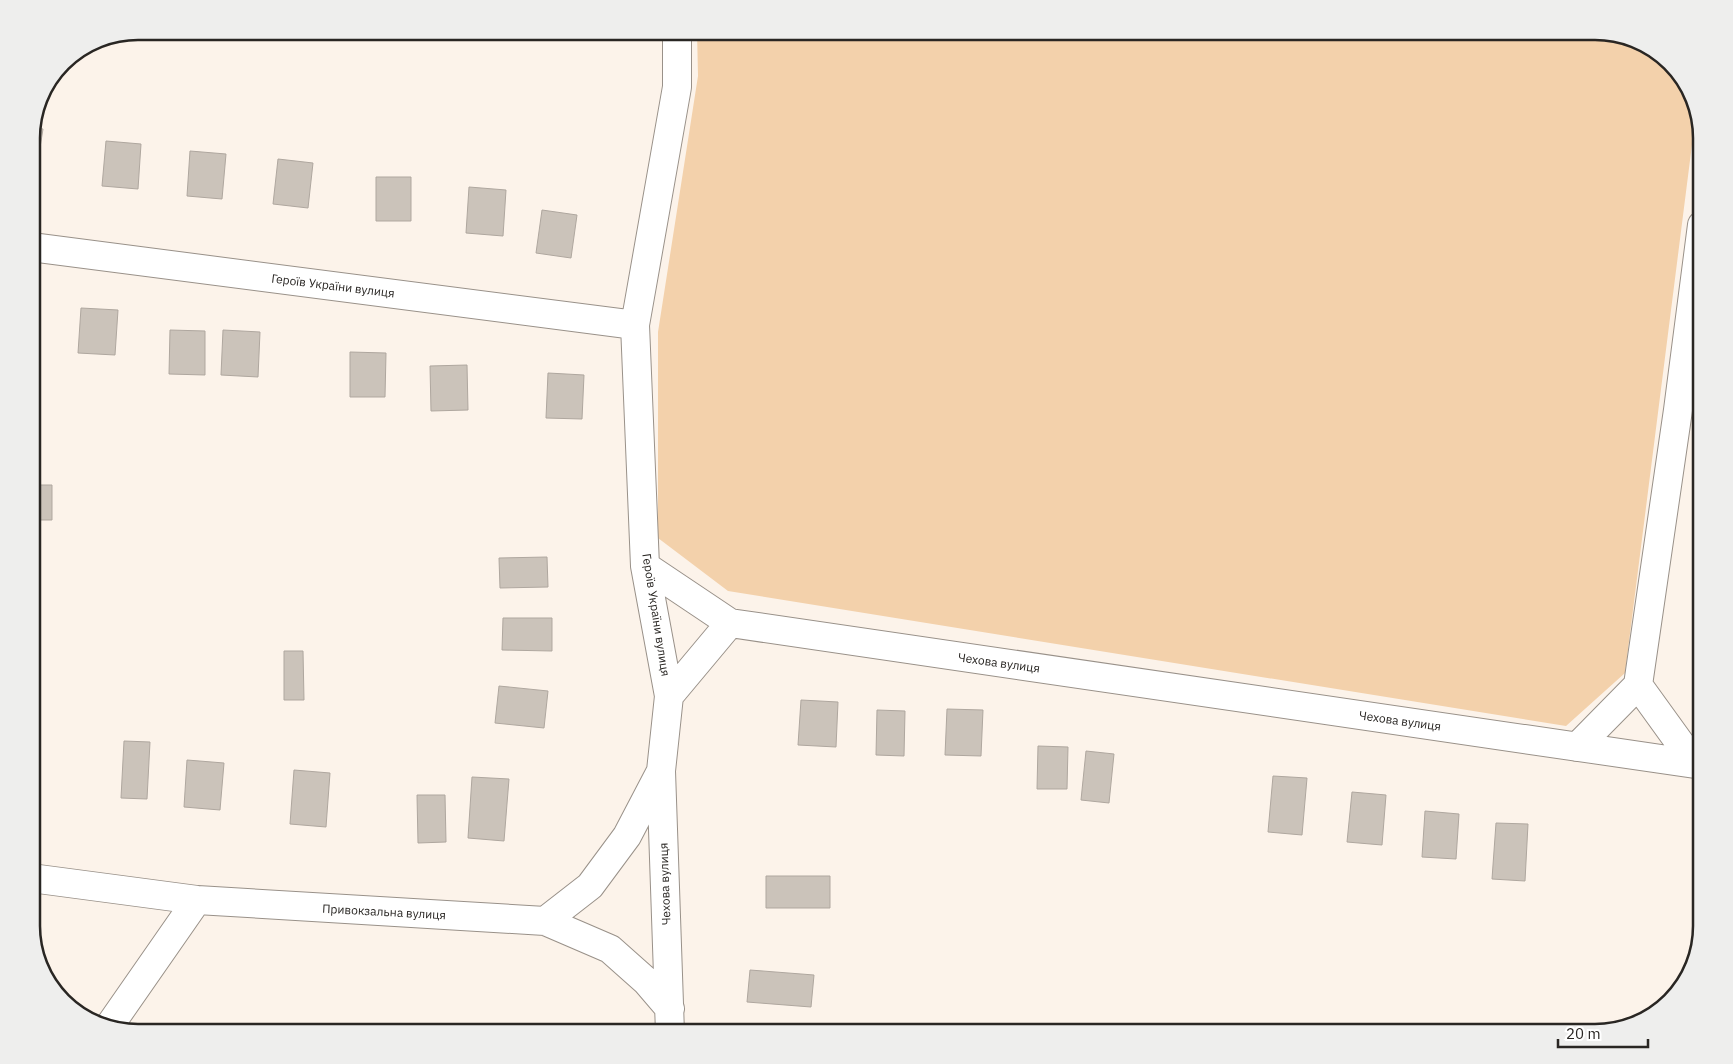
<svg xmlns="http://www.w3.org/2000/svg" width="1733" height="1064" font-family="'IBM Plex Sans',sans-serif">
<rect width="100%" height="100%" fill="#fcf3ea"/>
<path fill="#f3d1ab" d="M697,31h898l53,15 39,39 9,28 -71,560 -59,53 -838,-135 -70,-53v-206l40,-256z"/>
<path fill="#cbc3ba" stroke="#afa79f" d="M33,127l10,2 -7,43h-5z
M106,141l35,3 -3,45 -36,-3z
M190,151l36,3 -4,45 -35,-3z
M278,159l35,4 -5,45 -35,-4z
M376,177h35v44h-35z
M469,187l37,3 -3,46 -37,-3z
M542,210l35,5 -6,43 -35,-5z
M81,308l37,2 -3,45 -37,-2z
M170,330l35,1v44l-36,-1z
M223,330l37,2 -2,45 -37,-2z
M350,352l36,1 -1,44h-35z
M467,365l1,45 -37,1 -1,-45z
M548,373l36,2 -2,44 -36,-1z
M31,485h21v35h-21z
M547,557l1,30 -48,1 -1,-30z
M503,618h49v33l-50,-1z
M284,651h19l1,49h-20z
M499,686l49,5 -4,37 -49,-5z
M801,700l37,2 -2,45 -38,-2z
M947,709l36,1 -2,46 -36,-1z
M877,710l28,1 -1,45 -28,-1z
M124,741l26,1 -3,57 -26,-1z
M1038,746l30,1 -1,42h-30z
M1086,751l28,3 -5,49 -28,-3z
M187,760l37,3 -4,47 -36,-3z
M294,770l36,3 -4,54 -36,-3z
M1273,776l34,2 -5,57 -34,-3z
M472,777l37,2 -5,62 -36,-3z
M1352,792l34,3 -4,50 -35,-3z
M417,795h28l1,47 -28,1z
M1425,811l34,3 -3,45 -34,-2z
M1496,823l32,1 -3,57 -33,-2z
M766,876h64v32h-64z
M750,970l64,5 -3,32 -64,-5z"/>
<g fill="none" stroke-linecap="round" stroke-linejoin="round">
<defs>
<path id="minor" d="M31,247l604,78
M645,566l85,57
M669,696l-24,-130 -10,-241 42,-238v-56
M1577,747l61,-62
M1695,764l-57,-79 40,-275 24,-185
M31,878l166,22 348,21 45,-35 37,-50 34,-65
M545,921l65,28 36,32 24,28
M110,1025l87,-125
M670,1033l-9,-262 8,-75 61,-73 972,142"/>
</defs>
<use href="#minor" stroke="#999189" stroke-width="30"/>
<use href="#minor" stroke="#fff" stroke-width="28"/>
</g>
<g text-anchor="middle" stroke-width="4" stroke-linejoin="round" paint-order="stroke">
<g font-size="12" fill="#292623" stroke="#fff">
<text transform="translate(333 286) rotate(7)" y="4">Героїв України вулиця</text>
<text transform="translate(656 615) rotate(81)" y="4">Героїв України вулиця</text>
<text transform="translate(999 663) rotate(8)" y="4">Чехова вулиця</text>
<text transform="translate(1400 721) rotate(8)" y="4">Чехова вулиця</text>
<text transform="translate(665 884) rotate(-92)" y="4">Чехова вулиця</text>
<text transform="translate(384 912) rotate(3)" y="4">Привокзальна вулиця</text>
</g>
</g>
<path d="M0 0H1733V1064H0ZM138 40H1595A98 98 0 0 1 1693 138V926A98 98 0 0 1 1595 1024H138A98 98 0 0 1 40 926V138A98 98 0 0 1 138 40Z" fill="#eeeeed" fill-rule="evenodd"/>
<path fill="none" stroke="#292623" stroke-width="2.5" d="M138 40H1595A98 98 0 0 1 1693 138V926A98 98 0 0 1 1595 1024H138A98 98 0 0 1 40 926V138A98 98 0 0 1 138 40Z"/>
<path d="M1558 1039v8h90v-8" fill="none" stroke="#292623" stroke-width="2.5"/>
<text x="1566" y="1039" font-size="15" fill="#292623" stroke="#ffffff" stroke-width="4" paint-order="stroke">20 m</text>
</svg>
